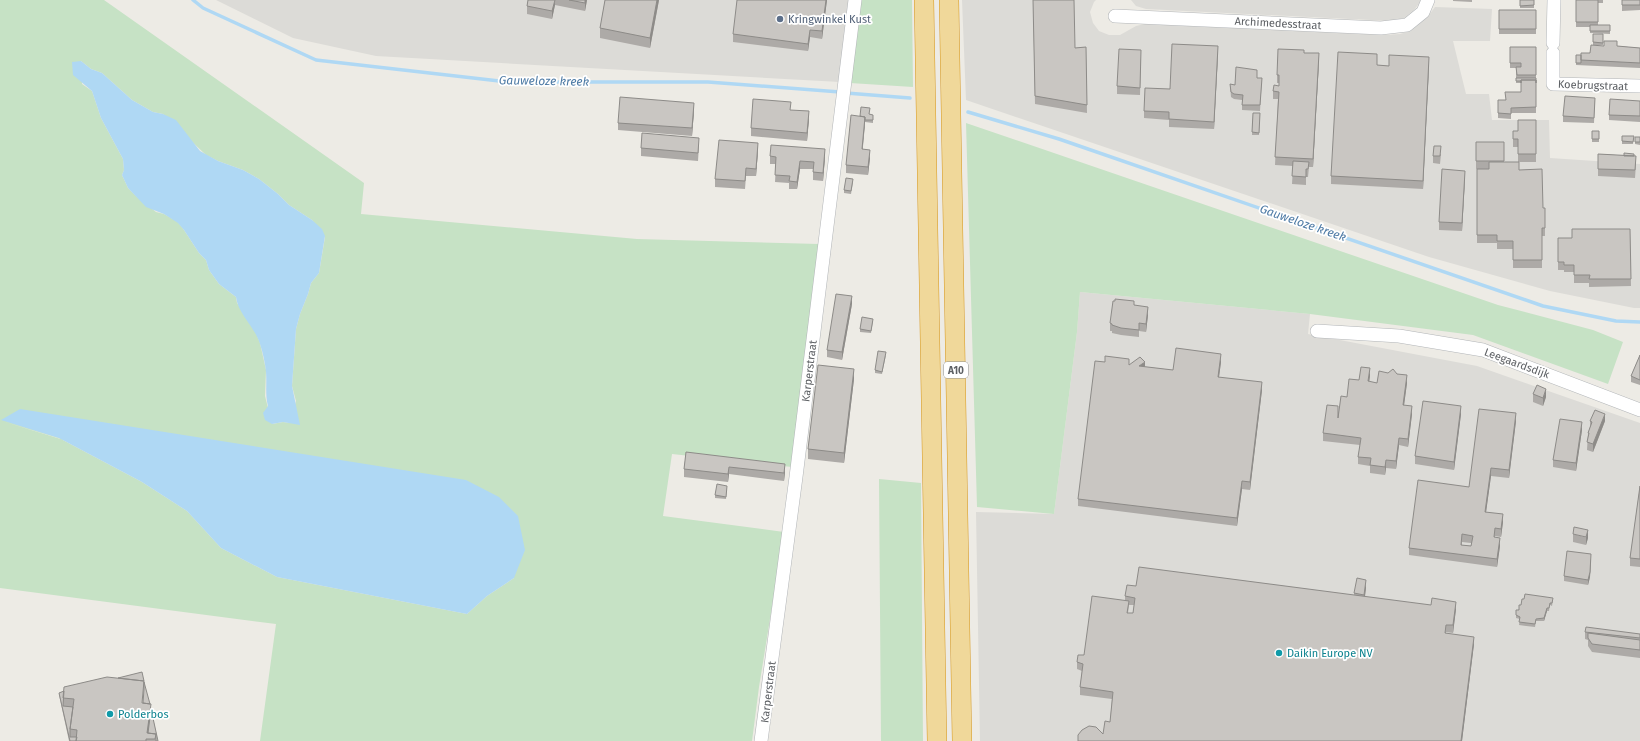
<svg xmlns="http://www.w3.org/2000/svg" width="1640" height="741" font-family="'Fira Sans',sans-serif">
<rect width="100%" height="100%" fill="#edebe5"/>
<path fill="#dcdbd7" d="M216,0h635l-11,82 -464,-26 -83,-18z
M962,0h134l-2,2 -4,10 3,11 6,8 10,4h11l16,-9 9,-2 240,11 15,-1 11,-3 18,-16 6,-8 57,2 -2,32h-37l13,53h23l3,26h57l1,38 90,6v144h-6l-84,-17 -121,-34 -463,-157z
M1131,0h291l-8,10 -10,8 -13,3 -245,-12 -10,-3z
M1080,292l230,22 -2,20 169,32 163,57v318h-660l-4,-229 78,2 23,-182z"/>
<path fill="#c6e2c5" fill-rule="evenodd" d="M0,0h104l260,183 -3,31 276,25 182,5 -27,223 -120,-13 -9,62 121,16 -25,155 -7,54h-492l16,-117 -276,-36zM81,61l10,8 11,4 30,27 21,12 10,2 43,41 12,6 25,9 16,9 19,15 11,11 23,15 13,17 -6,36 -8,10 -3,11 -8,20 -4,15 -4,57 4,15 -6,22 -7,-1 -11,2 -7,-28 1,-26 -6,-27 -6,-15 -17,-25 -1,-6 -17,-13 -10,-14 -3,-10 -7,-7 -15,-23 -6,-8 -14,-8 -8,-2 -20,-16 -8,-8 -6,-13 2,-5 -1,-11 -22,-41 -9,-27 -10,-7zM2,421l512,157 -27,18 -20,18 -190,-37 -56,-29 -34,-37 -45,-29 -83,-44z
M861,0h51l1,87 -63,-4z
M966,123l532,182 95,25 30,12 -15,42 -135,-49 -163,-21 -230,-22 -3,40 -23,182 -77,-7z
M879,479l42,4 2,258h-42z"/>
<path fill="#afd8f4" d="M81,61l10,8 11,4 30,27 21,12 10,2 13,6 24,31 18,10 25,9 16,9 19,15 11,11 23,15 10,9 3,7 -6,37 -8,10 -3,11 -8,20 -4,15 -4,57 8,39 -17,-3 -11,2 -7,-4 -2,-7 5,-7c-3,-11 -1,-22 -2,-34 -1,-9 -3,-19 -6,-28 -5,-17 -22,-30 -24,-47l-17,-13 -10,-14 -3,-10 -7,-7 -15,-23 -6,-7 -14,-9 -18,-7 -18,-19 -6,-13 2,-5 -1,-11 -22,-41 -9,-27 -19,-16 -1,-13z
M20,409l446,71 33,17 19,19 7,34 -11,28 -27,18 -20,18 -190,-37 -56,-29 -34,-37 -45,-29 -83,-44 -58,-18z"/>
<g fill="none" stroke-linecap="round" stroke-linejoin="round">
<path stroke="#afd8f4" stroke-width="3.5" d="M193,0l10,8 113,52 192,22h200l132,10
M846,93l64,5
M968,112l91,27 484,167 73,15 24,1"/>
<defs>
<path id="minor" d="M1115,16l266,12 26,-3 16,-13 5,-12
M1553,43l1,-43
M1553,53v31l87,2
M1317,331l82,5 84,14 157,60
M761,741l35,-264 59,-477"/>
<path id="highway" d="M924,0l13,741
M949,0l13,741"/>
</defs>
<use href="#minor" stroke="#b2b5b8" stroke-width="14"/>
<use href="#highway" stroke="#d6971d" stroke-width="20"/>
<use href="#minor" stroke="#fff" stroke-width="13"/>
<use href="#highway" stroke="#f0d89a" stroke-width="19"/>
</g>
<path fill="#adaaa7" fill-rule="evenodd" d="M528,0h59l-2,11 -30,-6 -3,14 -25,-5v-8z
M605,0h54l-9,48 -50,-10v-10z
M827,0l-5,39 -12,-2 -2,14 -75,-9v-8z
M1033,0l42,48 11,-1 1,66 -52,-9z
M1453,0h19v2l-19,-1z
M1502,0h32v8h-14v-8z
M1576,0h22v25h12v9l-20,-1v-6h-14z
M1598,0h5v3h-5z
M1622,0h18v10l-18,1z
M1499,10h37v24h-37z
M1593,34h10v11h-10z
M1617,46l23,2v20l-64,-3v-2l5,-8z
M1510,47h26v66h-25v6l-13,-1v-18h7l16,-8v-9h-5v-15h-6z
M1304,53l15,8 -6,106h-4l-1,10h-2v8l-14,-1 1,-18 -18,-1 3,-66h-5v-8l6,-5v-3h-2v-8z
M1218,54l-4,75 -45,-2v-7l-25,-2v-7l26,-22z
M1141,58l-1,37 -23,-1v-8z
M1377,65l12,1 40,-1 -6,124 -92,-5v-8z
M1257,78h5l-2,33 -18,-1v-10l-8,-1 -3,-2 -1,-13 5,1z
M1595,98l-1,25 -31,-1v-6z
M1640,101v21l-31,-2v-5z
M694,111l-2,25 -74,-6v-7z
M1253,113h7l-1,22h-7z
M869,114l4,3v6l-8,-1 -3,27 8,9 -2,17 -22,-2v-8l14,-49z
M809,119l-2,22 -56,-5v-8z
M1536,120v42h-17v8l24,38h2v28h-3v32h-29v-19h-16v-6h-20v-74h12h-13v-27h28v20h14v-15h-5v-8l5,-8z
M1592,131h7v11h-7z
M1622,136h12l-1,8h-11z
M1635,137h5v8l-5,-1z
M699,145l-1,16 -57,-5v-8z
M758,151l-2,25h-10l-1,13 -30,-2v-8z
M1441,154l-1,10 -7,-1v-7z
M1598,154l36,2 2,8 -1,14 -37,-2z
M770,156l55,1 -2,24 -10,-1v-11h-13l-3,20h-8v-6l-14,-1 1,-18h-6z
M1465,178l-3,53 -23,-1v-8z
M853,182l-2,12 -7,-1v-3z
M1630,229l1,57 -42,1v-4h-15v-11h-10v-2h-6v-32h14z
M852,304l-10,56 -15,-3v-7z
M1134,305l14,10 -2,17 -7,-1v6l-18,-2 -9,-2v-2h-2v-8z
M873,321l-2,12 -11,-1v-3z
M886,355l-4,19 -7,-1v-3z
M1640,355v30l-9,-3v-6z
M1221,362l-2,15 43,13 -12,100 -8,-1 -5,37 -159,-20v-7l51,-134 44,5z
M1397,374l10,9 -3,22 8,9 -4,33 -9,-2 -3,24 -10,-1 -1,7 -15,-2v-7l-12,-2v-7l2,-12 -37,-4v-8l15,-20 9,-16 12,-17 11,-4 -1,6 8,1z
M854,379l-10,84 -36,-4v-10z
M1533,394l13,3 -3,9 -10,-4z
M1461,414l-7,56 -39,-6v-8z
M1516,421l-7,57 -18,-2 -5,36 17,10 -2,15 -6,-1v1l5,9 -3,21 -88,-12v-7l60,-61zM1462,542l9,1v3l-9,-1z
M1590,421h15l-12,31 -6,-2 1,-17 2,-6z
M1582,430l-6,41 -23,-4v-7z
M686,452l99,20 -1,9 -55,-7 -1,8 -44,-5v-8z
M1640,486v81l-10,-1v-8z
M727,488l-1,11 -11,-1v-3z
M1573,534l15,4 -2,7 -13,-3z
M1591,559l-1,18 -2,8 -24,-4v-5z
M1136,586l218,9v-2l12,-5 -1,9 91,12 -3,24 -7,-1v1l28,11 -12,97h-384l25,-7 7,-12 2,-23 -32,-4v-8l2,-16 -5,-2v-7l7,-7 41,-55v-4zM1129,605h5l-1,8h-5z
M1553,600l-1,6 -2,-1 -1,6h-2l-3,10h-8l-1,6 -16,-2 1,-6 -4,-1v-3l5,-10z
M1585,632l55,2v24l-48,-6 -4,-6v-6l-3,-1z
M64,691l87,18 7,32h-89l-10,-46v-2z"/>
<path fill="#8d8b88" d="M555,0v5l-3,14v-8z
M585,0h2l-2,11z
M657,0h2l-9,48v-10z
M826,0h1l-5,39v-8z
M810,30v7l-2,14v-7z
M1218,46v8l-4,75v-7z
M1319,53v8l-6,106v-8z
M1429,57v8l-6,124v-8z
M694,103v8l-2,25v-8z
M809,111v8l-2,22v-8z
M865,117v7l-3,33v-8z
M758,143v8l-2,25v-7z
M825,149v8l-2,24v-8z
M870,150v8l-2,17v-8z
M800,161v8l-3,20v-7z
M1465,171v7l-3,53v-8z
M852,296v8l-10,56v-8z
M1148,307v8l-2,17v-8z
M1221,354v8l-3,22v-7z
M1145,362v8l-6,-4z
M1370,368v8l-2,13v-8z
M854,369v10l-10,84v-10z
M1407,375v8l-4,30v-8z
M1262,382v8l-12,100v-8z
M1546,389v8l-3,9v-8z
M1412,406v8l-4,33v-8z
M1461,406v8l-7,56v-8z
M1516,413v8l-7,57v-8z
M1605,414v7l-12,31v-8z
M1582,422v8l-6,41v-8z
M1399,438v7l-3,24v-8z
M1386,460v8l-1,7v-8z
M785,464v8l-1,9v-8z
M729,467v7l-1,8v-8z
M1491,468v8l-6,44v-8z
M1242,481v8l-5,37v-8z
M1503,514v8l-2,15v-8z
M1588,530v8l-2,7v-8z
M1500,538v8l-3,21v-8z
M1591,559l-1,18 -2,8v-5z
M1366,580v8l-2,14v-7z
M1456,602v7l-3,24v-8z
M1547,608v3l-3,10v-3z
M1474,637v7l-12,97h-1z
M151,704v10l-3,25 -1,-6z"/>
<path fill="#c9c6c2" stroke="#8d8b88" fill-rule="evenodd" d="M528,0h27l-3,11 -25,-5z
M569,0h16v3z
M605,0h52l-7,38 -50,-10z
M737,0h89l-4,31 -12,-1 -2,14 -75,-10z
M1033,0h41l1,48 11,-1 1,58 -52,-9z
M1520,0h14v5l-14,1z
M1576,0h22v22h-22z
M1622,0h18v5h-18z
M1499,10h37v19h-37z
M1590,25h20v6h-20z
M1593,34h10v9l-10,-1z
M1604,41h13v5l23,2v15l-59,-3v-7h9l1,-8 13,1z
M1172,44l46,2 -4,76 -45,-3v-7l-25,-1 1,-23 25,1z
M1510,47h26v28h-19l-1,-8h5v-4h-11z
M1119,49l22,1 -1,38 -23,-2z
M1278,49l26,1v3h15l-6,106 -38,-2 4,-65 -6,-1 1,-6 5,1v-11h-2z
M1338,52l39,2v11l12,1v-11l40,2 -6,124 -92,-5z
M1576,55h5v8h-5z
M1236,67l21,3v8h5l-2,27h-18l1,-10 -9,-1 -3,-2 -1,-8 5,1z
M1516,78h20v5v-3h-15v3v-2h-5z
M1521,80h15v27l-25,1v6l-13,-1v-13h8l-1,-8h16z
M1565,96l30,2 -1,20 -31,-2z
M620,97l74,6 -2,25 -74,-5z
M753,99l38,3 -1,8 19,1 -2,22 -56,-5z
M1610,99l30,2v15l-31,-1z
M861,107l9,1 -1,6 4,1v5h-8v-3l-5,-1z
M1253,113h7l-1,20 -7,-1z
M851,115l14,2 -3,32 8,1 -2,17 -22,-2z
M1518,120h18v34h-18v-15h-5v-8h5z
M1592,131h7v8h-7z
M642,133l57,5 -1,15 -57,-5z
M1622,136h12l-1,6 -11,-1z
M1635,137h5v5h-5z
M719,140l39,3 -2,26 -10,-1 -1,13 -30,-2z
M1476,142h28v19h-28z
M771,145l54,4 -2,24 -10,-1 1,-10 -14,-1 -3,21 -8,-1 1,-5 -15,-1 1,-18 -6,-1z
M1434,146h7l-1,10h-7z
M1624,153l10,1v2h-10z
M1598,154l38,2 -1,14 -37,-1z
M1293,161l16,1 -1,7h-2v8l-14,-1z
M1489,162h30v8l23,-1 1,39h2v20h-3v32h-29v-19h-16v-6h-20v-66h12z
M1442,169l23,2 -3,52 -23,-1z
M846,178l7,1 -2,12 -7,-1z
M1572,229h58l1,50h-42l1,-4h-16v-10h-10v-3h-6v-24h14z
M836,294l16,2 -10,56 -15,-2z
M1115,299l19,2v4l14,2 -2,17 -7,-1v7l-18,-2 -9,-3v-1l-2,-1 3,-22h2z
M862,317l11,2 -2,12 -11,-2z
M1176,348l45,6 -3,23 44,5 -12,100 -8,-1 -5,37 -159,-19 17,-138 10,1v-6l24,3v6l11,-8 5,5 -6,4 34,4z
M878,351l8,1 -4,20 -7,-2z
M1640,355v25l-9,-4z
M818,365l36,4 -10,84 -36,-4z
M1361,367l9,1 -2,13 9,2 2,-12 9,2 5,-4 4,5 10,1 -4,30 9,1 -4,33 -9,-1 -3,23 -10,-1 -1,7 -15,-2 1,-7 -13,-1 3,-19 -38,-5 4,-28 11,1v12l3,-22 6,1 2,-18 10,1z
M1537,385l9,4 -3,9 -10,-4z
M1423,401l38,5 -7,56 -39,-6z
M1479,409l37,4 -7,57 -18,-2 -6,44 18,2 -2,15 -6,-1 -1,9 6,1 -3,21 -88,-11 9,-68 51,7zM1462,534l11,2 -2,10 -10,-1z
M1595,410l10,4 -12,30 -6,-2 2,-9h-1l4,-11 -2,-1z
M1560,419l22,3 -6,41 -23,-3z
M686,452l99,12 -1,9 -55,-6 -1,7 -44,-5z
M717,484l10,2 -1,11 -11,-2z
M1640,486v73l-10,-1z
M1574,527l14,3 -2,7 -13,-3z
M1567,551l24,3 -1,18 -2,8 -24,-4z
M1139,567l292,38 1,-7 24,4 -3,23h-7l-1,8 29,4 -13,104h-383v-6l4,-5 7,-4 7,1 7,7 2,-13 5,1 3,-30 -33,-5 3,-23 -6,-2 1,-7h6l8,-59 37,5 -2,12h6l2,-15 -10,-2 2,-11 9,1z
M1357,578l9,2 -2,15 -10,-2z
M1525,594l28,4 -1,5h-2l-1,5h-2l-3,10 -8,1 -1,5 -16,-2 1,-5 -4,-2v-5h3v-5h2l1,-6h2z
M1586,627l54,7v4l-55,-6z
M1588,633l52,7v10l-48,-6 -4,-6z
M142,672l2,9 -26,-3z
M107,677l37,4 -2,22 9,1 -4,29 9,1 -1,5h-9v2h-70l1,-11 -7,-1 4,-30 -11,-1 1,-11z
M144,682l6,22 -7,-1 1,-14z
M64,691l-1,15 10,1 -3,22v8h7l-1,4h-6l-11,-48z
M151,709l7,32h-2v-7l-8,-1z"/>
<circle fill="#5c6f8a" stroke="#fff" stroke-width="1.5" cx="780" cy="19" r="4"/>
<g fill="#0f9aa8" stroke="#fff" stroke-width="1.5">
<circle cx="1279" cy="653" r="4"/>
<circle cx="110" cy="714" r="4"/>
</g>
<g text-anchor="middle" stroke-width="3.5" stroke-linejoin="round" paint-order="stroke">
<rect fill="#fff" stroke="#8e9092" stroke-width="1" x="944" y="362" width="24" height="16" rx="3"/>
<g font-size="10" font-weight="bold" fill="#5d6064">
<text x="956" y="374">A10</text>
</g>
<g font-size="11" fill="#4e5e75" stroke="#fff" text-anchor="start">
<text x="788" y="23">Kringwinkel Kust</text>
</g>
<g font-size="11" fill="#5d6064" stroke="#fff">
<text transform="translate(1278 23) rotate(3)" y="4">Archimedesstraat</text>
<text transform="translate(1593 85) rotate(2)" y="4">Koebrugstraat</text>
<text transform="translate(1517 363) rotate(20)" y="4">Leegaardsdijk</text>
<text transform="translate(809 371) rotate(-83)" y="4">Karperstraat</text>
<text transform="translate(768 692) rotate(-83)" y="4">Karperstraat</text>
</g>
<g font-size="11" fill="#0d838f" stroke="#fff" text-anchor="start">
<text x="1287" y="657">Daikin Europe NV</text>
<text x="118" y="718">Polderbos</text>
</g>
<g font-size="12" font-style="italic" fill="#4d7aa5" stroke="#fff">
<text transform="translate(544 81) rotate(1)" y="4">Gauweloze kreek</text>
<text transform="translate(1303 223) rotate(19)" y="4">Gauweloze kreek</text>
</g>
</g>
</svg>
